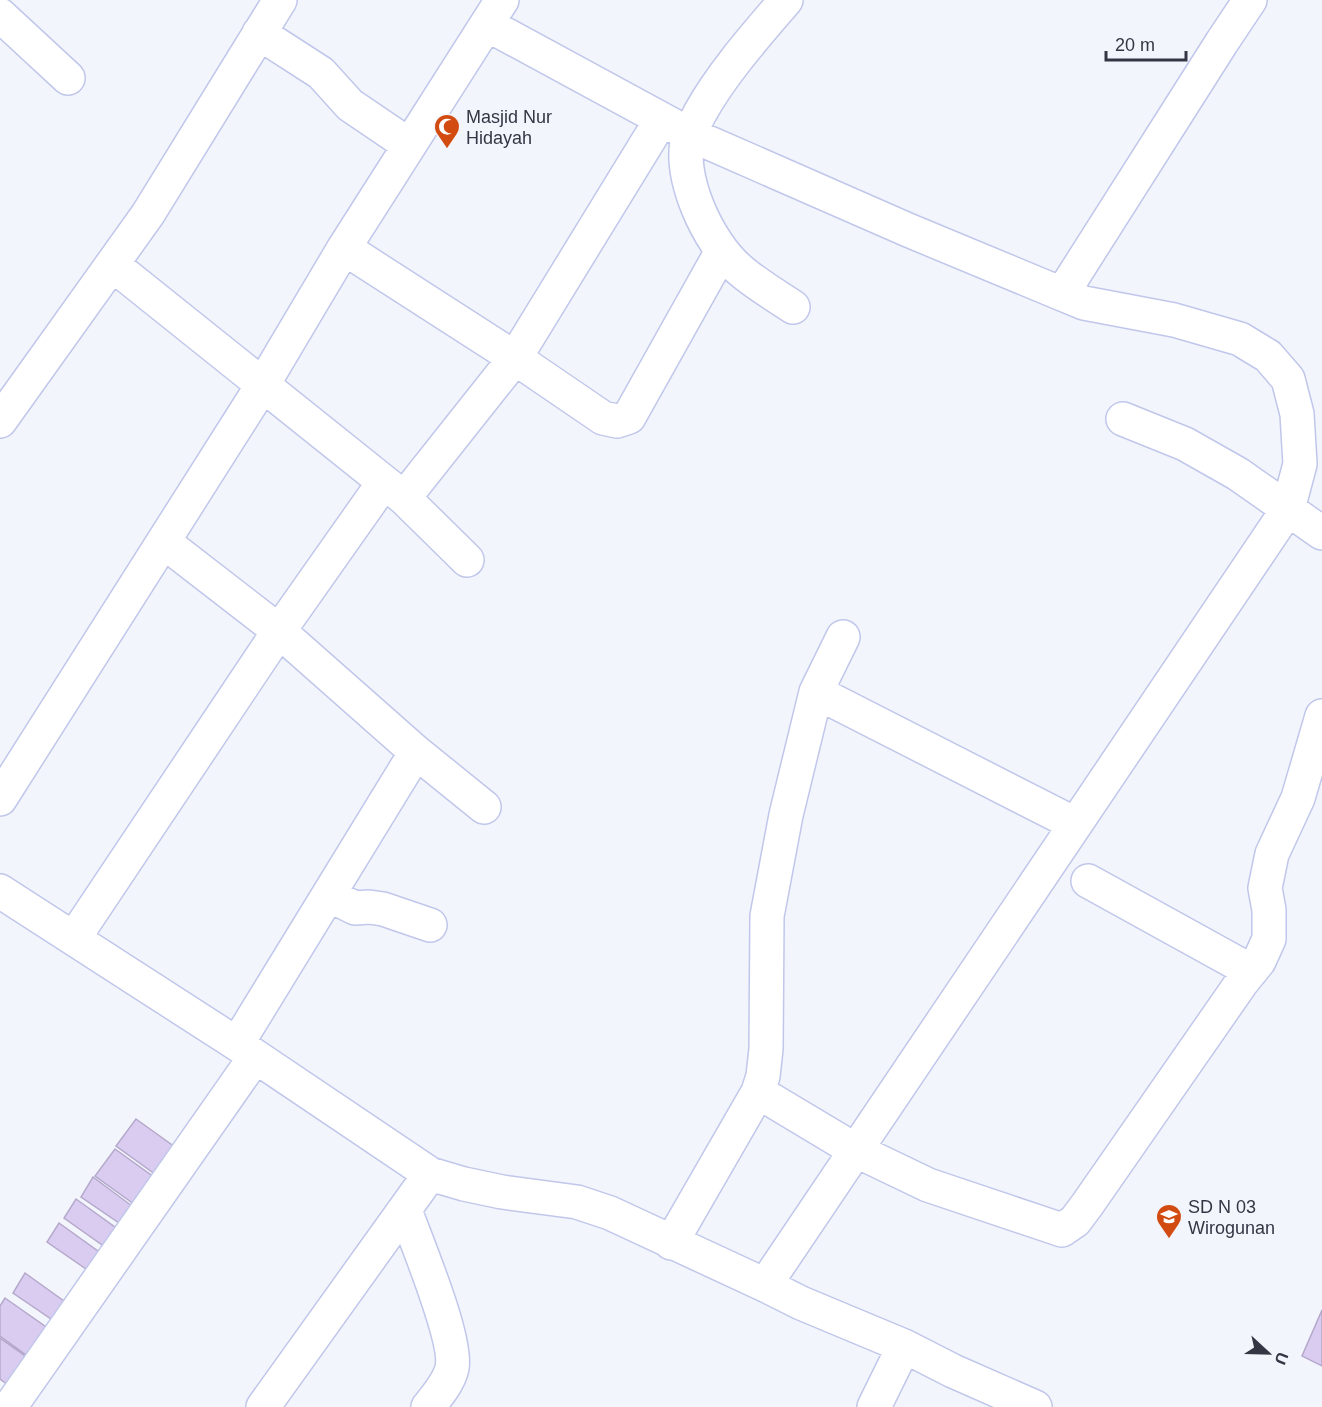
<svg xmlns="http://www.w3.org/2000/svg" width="1322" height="1407" font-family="Helvetica,sans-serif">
<rect width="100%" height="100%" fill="#f3f5fc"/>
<path fill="#d9ccf0" stroke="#b5a9cb" stroke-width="1.5" d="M136,1119l43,31 -20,27 -43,-31z
M115,1149l43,31 -20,27 -43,-31z
M93,1177l43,32 -14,16 -41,-28z
M76,1199l43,31 -14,17 -41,-29z
M59,1223l43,31 -13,17 -42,-29z
M25,1273l43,31 -14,17 -41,-28z
M5,1298l44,31 -20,28 -29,-21v-30z
M1322,1310v56l-20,-10z
M0,1338l28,20 -20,27 -8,-6z"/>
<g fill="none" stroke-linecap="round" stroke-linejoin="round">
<defs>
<path id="minor" d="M786,0c-29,34 -64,73 -86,113 -3,7 -9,14 -11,20 -13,42 19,110 51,137 16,14 35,25 53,37
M0,15l68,63
M488,25l201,109 219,96 154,64 22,9 90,17 66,19 28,17 20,23 9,35 3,50 -12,45 -523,776
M259,33l62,40 29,32 59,40
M344,248l171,110 88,60 14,3 12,-4 93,-166
M113,265l291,233 63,62
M1062,294l160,-252 28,-42
M1123,419l62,25 53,30 84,59
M0,421l148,-207 132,-214
M404,498l111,-140 146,-238
M164,542l115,89 137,121 68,55
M816,692l259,132
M0,799l262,-413 82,-138 158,-248
M1088,881l163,90
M0,891l237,153 193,130 34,10 38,8 75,10 33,11 155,72 36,18 103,43 49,25 82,36
M329,895l26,13 14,-1 14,2 47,16
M74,938l205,-307 105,-149
M237,1044l179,-292
M758,1092l97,58 73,35 134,45 13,-9 12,-16 155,-223 17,-21 10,-22v-29l-4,-22 7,-34 26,-56 24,-82
M405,1210c11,31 53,130 47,158 -3,14 -15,28 -24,39
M671,1243l87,-151 5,-16 3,-27 1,-133 19,-101 30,-123 27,-55
M10,1407l245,-350
M263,1407l167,-233
M874,1407l30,-61"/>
</defs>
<use href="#minor" stroke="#c0c7ea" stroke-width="36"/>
<use href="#minor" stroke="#fff" stroke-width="33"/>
</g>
<defs>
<symbol id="mosque-pin" viewBox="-11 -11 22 30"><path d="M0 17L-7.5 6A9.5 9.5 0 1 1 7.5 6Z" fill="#d24c12" stroke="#f3f5fc"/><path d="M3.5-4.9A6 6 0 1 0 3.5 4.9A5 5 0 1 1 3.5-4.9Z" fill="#fff"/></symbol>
<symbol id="school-pin" viewBox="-11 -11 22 30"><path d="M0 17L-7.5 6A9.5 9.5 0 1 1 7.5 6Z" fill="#d24c12" stroke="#f3f5fc"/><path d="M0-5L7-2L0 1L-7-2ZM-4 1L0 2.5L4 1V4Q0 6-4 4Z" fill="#fff"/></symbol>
</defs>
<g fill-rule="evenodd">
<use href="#mosque-pin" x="432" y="112" width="30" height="40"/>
<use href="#school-pin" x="1154" y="1202" width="30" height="40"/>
</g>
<g text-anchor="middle" stroke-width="6" stroke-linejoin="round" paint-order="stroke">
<g font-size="18" fill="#343644" stroke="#f3f5fc" text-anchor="start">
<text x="466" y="123">Masjid Nur<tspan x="466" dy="21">Hidayah</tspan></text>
<text x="1188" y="1213">SD N 03<tspan x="1188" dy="21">Wirogunan</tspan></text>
</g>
</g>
<g transform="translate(1268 1353) rotate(112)" stroke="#f3f5fc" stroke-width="4.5" paint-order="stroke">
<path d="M0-4.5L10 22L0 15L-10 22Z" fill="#343644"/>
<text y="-9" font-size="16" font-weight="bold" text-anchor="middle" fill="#343644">U</text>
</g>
<path d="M1106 51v9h80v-9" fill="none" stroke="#343644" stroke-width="3"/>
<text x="1115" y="51" font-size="18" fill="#343644" stroke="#f3f5fc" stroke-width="4.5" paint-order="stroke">20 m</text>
</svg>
